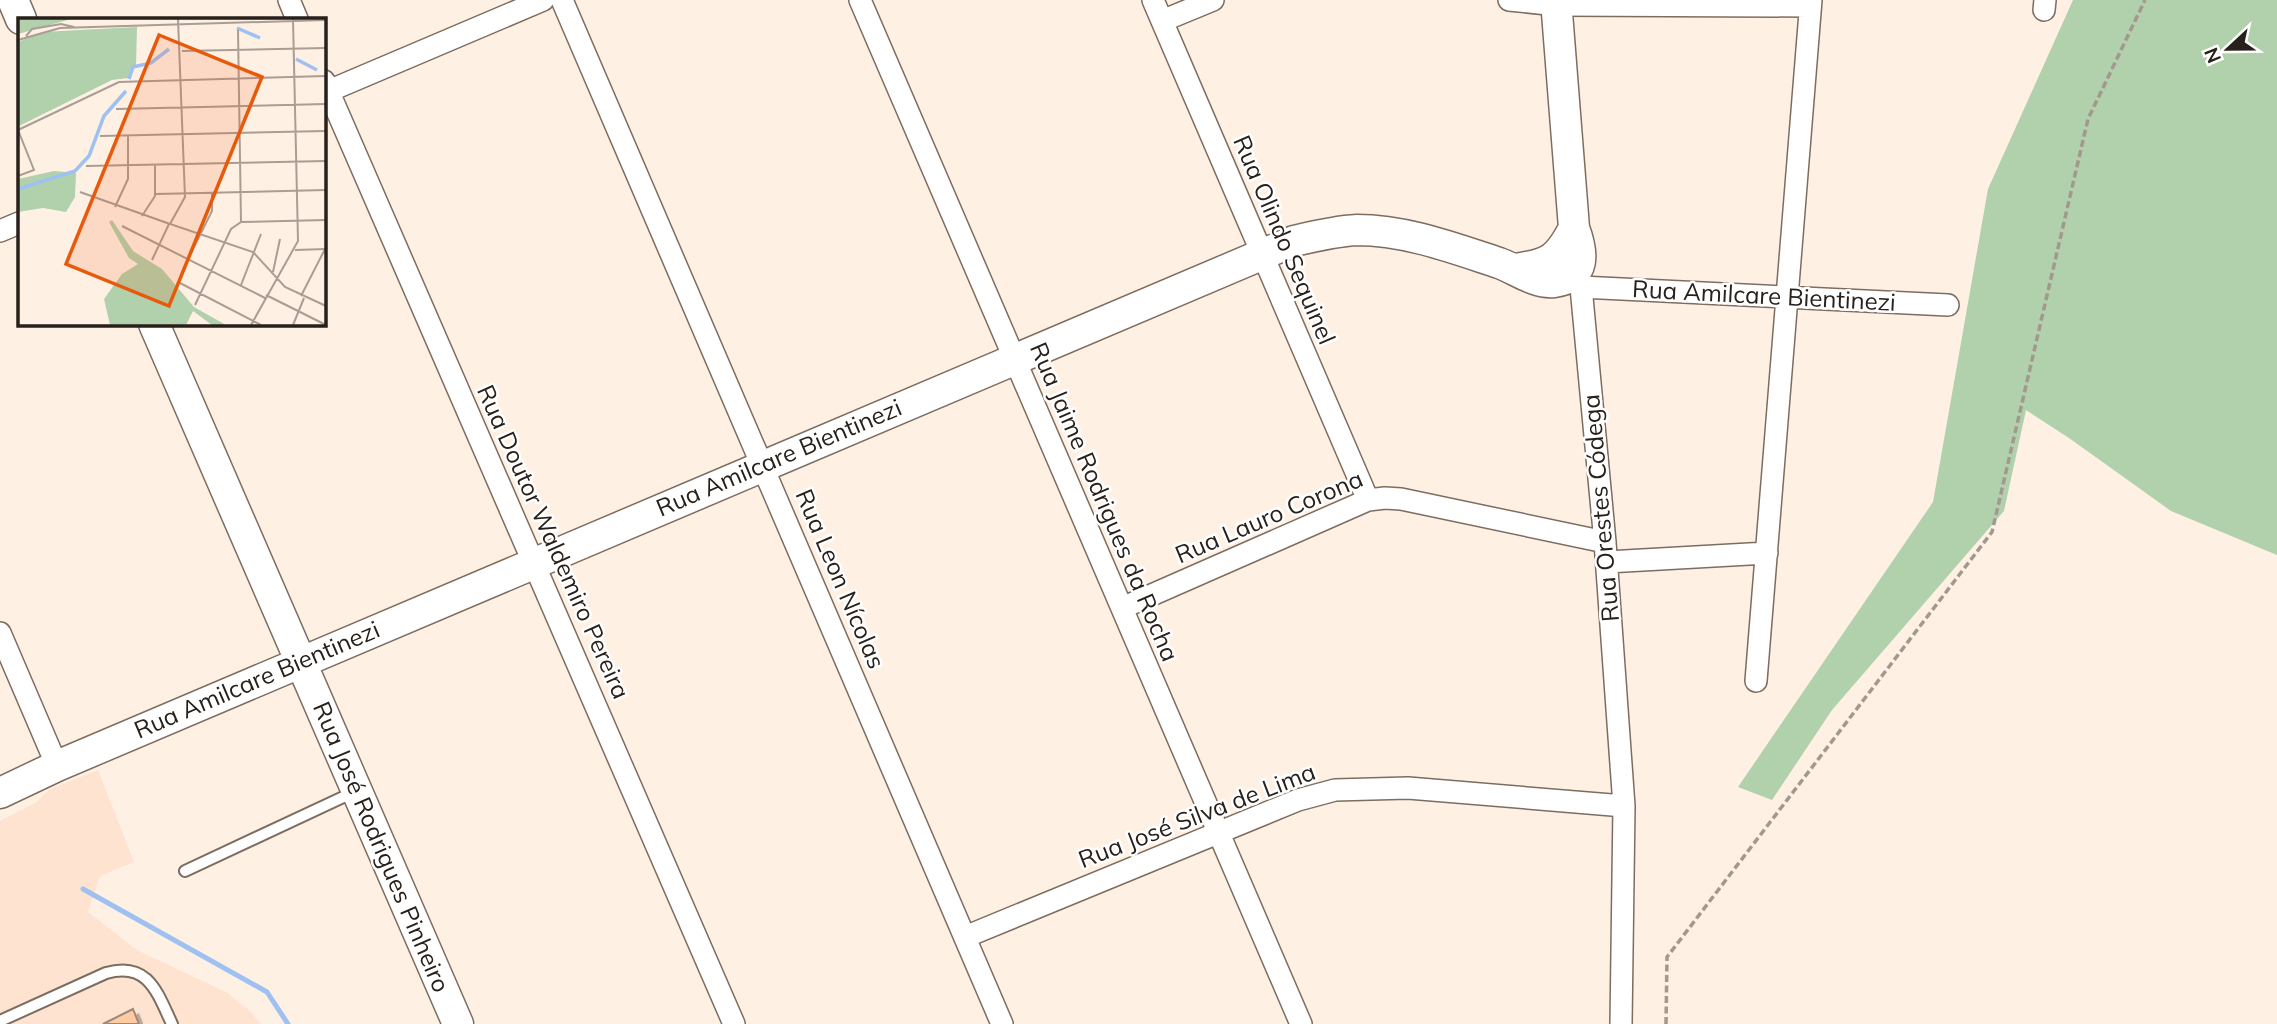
<svg xmlns="http://www.w3.org/2000/svg" width="2277" height="1024" font-family="Mulish,sans-serif">
<defs>
<filter id="shadow"><feDropShadow dx="5.5" dy="5.5" stdDeviation="0" flood-color="#0004"/></filter>
</defs>
<rect width="100%" height="100%" fill="#fff0e4"/>
<path fill="#fde3d0" d="M98,770l36,92 -34,14 -12,36 49,38 91,43 23,19 10,12h-261v-203l35,-18 15,-14z"/>
<path fill="#b1d0ac" d="M2073,0h204v555l-106,-44 -102,-73 -43,-28 -22,101 -172,199 -60,90 -34,-13 195,-285 55,-313z"/>
<g fill="none" stroke-linecap="round" stroke-linejoin="round">
<path stroke="#9ec1f2" stroke-width="5" d="M83,889l184,103 21,32"/>
</g>
<path fill="#fecba2" stroke="#9a897b" stroke-width="2" filter="url(#shadow)" d="M133,1009l6,15h-36z"/>
<g fill="none" stroke-linecap="round" stroke-linejoin="round">
<defs>
<path id="lane" d="M185,871l169,-79
M0,1021l106,-48c42,-12 51,19 66,51"/>
<path id="street" d="M289,0l8,19
M562,0l440,1024
M860,0l441,1024
M1153,0l215,500
M1509,0l48,5 253,1
M2044,10l1,-10
M1162,21l51,-21
M324,81l410,943
M324,93l219,-93
M0,231l19,-8
M1572,275l9,12 24,255 19,264 -3,218
M1581,287l367,18
M1607,562l160,-9
M1122,608l246,-108 17,-2 16,1 204,43
M0,633l57,133
M1756,681l55,-681
M965,937l333,-137 37,-10 73,-2 216,18"/>
<path id="secondary" d="M13,0l8,19
M1515,269c35,-5 43,-10 59,-41
M154,324l304,700
M0,793l57,-27 1237,-525c21,-5 42,-10 63,-11 49,0 96,18 142,33 17,6 36,21 55,19 33,-4 29,-30 20,-54l-18,-228"/>
</defs>
<use href="#lane" stroke="#7d6d60" stroke-width="14"/>
<use href="#street" stroke="#7d6d60" stroke-width="24"/>
<use href="#secondary" stroke="#7d6d60" stroke-width="33"/>
<path stroke="#a3988e" stroke-width="3.5" stroke-dasharray="7 3.5" stroke-linecap="butt" d="M1666,1024l1,-67 325,-425 96,-413 57,-119"/>
<use href="#lane" stroke="#fff" stroke-width="10"/>
<use href="#street" stroke="#fff" stroke-width="21"/>
<use href="#secondary" stroke="#fff" stroke-width="30"/>
</g>
<g text-anchor="middle" stroke-width="5" stroke-linejoin="round" paint-order="stroke">
<g font-size="24" fill="#27201b" stroke="#fff">
<text transform="translate(1284 240) rotate(67)" y="8">Rua Olindo Sequinel</text>
<text transform="translate(1764 296) rotate(3)" y="8">Rua Amilcare Bientinezi</text>
<text transform="translate(779 458) rotate(-23)" y="8">Rua Amilcare Bientinezi</text>
<text transform="translate(1104 502) rotate(67)" y="8">Rua Jaime Rodrigues da Rocha</text>
<text transform="translate(1601 508) rotate(-95)" y="8">Rua Orestes Códega</text>
<text transform="translate(1269 517) rotate(-23)" y="8">Rua Lauro Corona</text>
<text transform="translate(553 542) rotate(66)" y="8">Rua Doutor Waldemiro Pereira</text>
<text transform="translate(840 579) rotate(67)" y="8">Rua Leon Nícolas</text>
<text transform="translate(257 680) rotate(-23)" y="8">Rua Amilcare Bientinezi</text>
<text transform="translate(1197 816) rotate(-21)" y="8">Rua José Silva de Lima</text>
<text transform="translate(381 847) rotate(67)" y="8">Rua José Rodrigues Pinheiro</text>
</g>
</g>
<g transform="translate(18 18)">
<rect width="308" height="308" fill="#fff0e4"/>
<path d="M0,1h53l-53,15zM119,9l-1,38 -8,13 -16,2 -93,46 -1,-84 24,-10zM36,153l22,2 -1,24 -9,15 -23,-4 -25,4v-33zM94,202l21,31 29,18 32,38 32,18h-14l-19,-14 -7,14h-76l-6,-26 18,-25 16,-10 -9,-6 -20,-36z" fill="#b1d0ac"/>
<path fill="none" stroke="#9ec1f2" stroke-width="3.5" d="M219,10l23,10M278,41l21,11M111,61l4,-12 18,-4 18,-14M0,171l57,-18 14,-15 15,-40 22,-25"/>
<path fill="none" stroke="#a99d94" stroke-width="2" d="M160,1l7,178 -15,27 83,28 32,35 41,19M8,18l6,-7 29,-5 13,3M0,22l42,-12 266,-8M164,33l144,-3M98,91l210,-5M0,112l101,-48 207,-6M82,118l226,-5M68,148l240,-5M0,158l16,-6 -16,-40M62,174l90,32M138,176l170,-4M97,189l13,-28v-43M124,198l13,-20v-31M223,204l85,-2M104,208l143,72M277,232l31,-1M170,241l24,-48v-18M134,242l17,-36M255,254l7,-33M160,264l83,43M223,267l20,-51M248,277l60,30M283,278l24,-47M177,287l36,-76 10,-7 -3,-192M233,307l47,-84 -5,-222M275,307l11,-27"/>
<path fill="#e8590c" fill-opacity="0.15" stroke="#e8590c" stroke-width="3.5" d="M141,17l103,42 -93,229 -103,-42z"/>
<rect width="308" height="308" fill="none" stroke="#27201b" stroke-width="3.5"/>
</g>
<g transform="translate(2228 49) rotate(248)" stroke="#ffffff" stroke-width="5" paint-order="stroke">
<path d="M0-5L12 26L0 18L-12 26Z" fill="#27201b"/>
<text y="-10" font-size="19" font-weight="bold" text-anchor="middle" fill="#27201b">N</text>
</g>
</svg>
